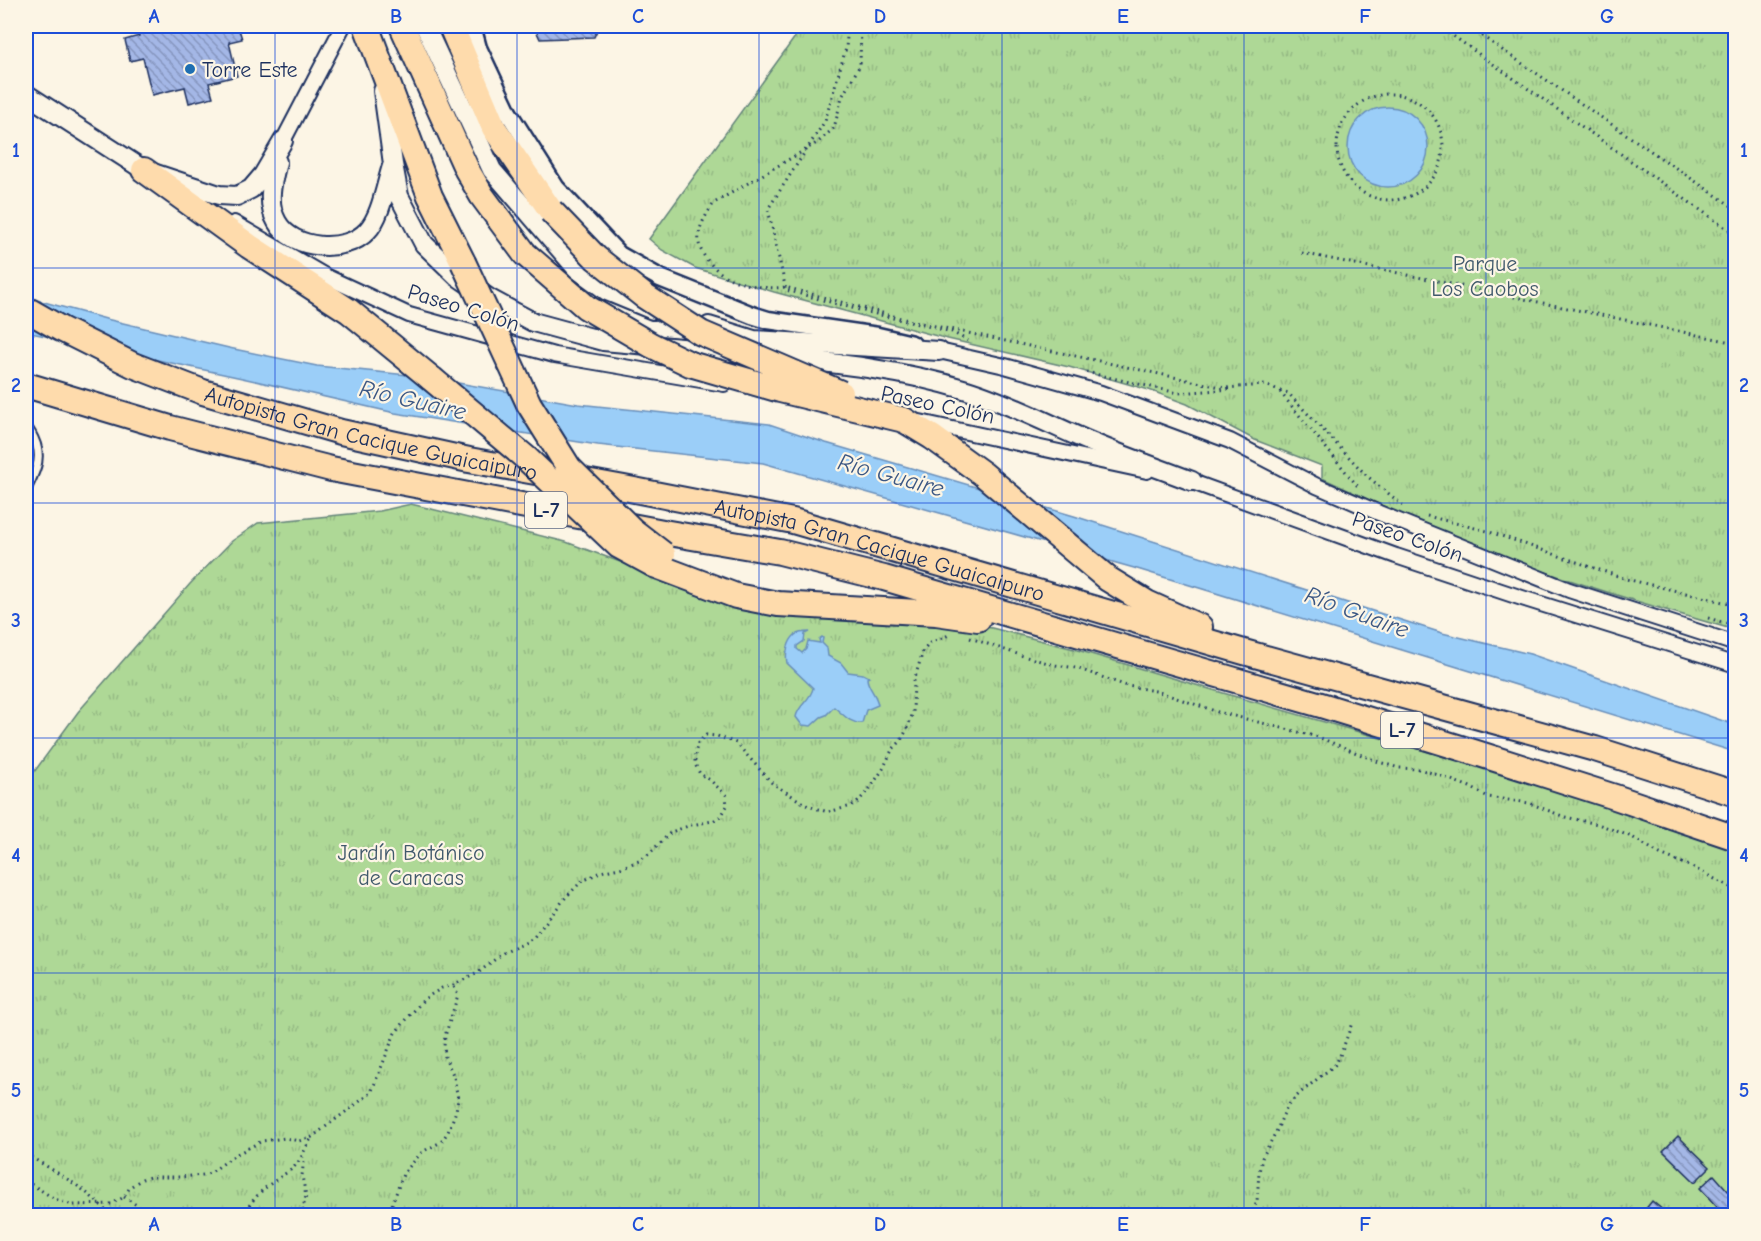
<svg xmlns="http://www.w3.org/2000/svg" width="1761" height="1241" font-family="'Comic Neue',sans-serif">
<defs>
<pattern id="park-tufts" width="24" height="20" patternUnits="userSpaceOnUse" patternTransform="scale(1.5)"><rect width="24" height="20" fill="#aed896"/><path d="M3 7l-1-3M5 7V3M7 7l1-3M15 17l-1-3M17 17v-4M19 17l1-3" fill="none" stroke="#95ba84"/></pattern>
<pattern id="building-back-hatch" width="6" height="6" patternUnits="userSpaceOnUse" patternTransform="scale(1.5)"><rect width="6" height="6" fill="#a4b7e6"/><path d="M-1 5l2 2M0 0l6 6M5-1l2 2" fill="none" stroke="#8595be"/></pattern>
</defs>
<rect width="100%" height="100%" fill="#fcf5e5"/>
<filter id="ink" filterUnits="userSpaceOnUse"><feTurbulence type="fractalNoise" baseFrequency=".0167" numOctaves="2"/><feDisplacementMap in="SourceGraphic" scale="12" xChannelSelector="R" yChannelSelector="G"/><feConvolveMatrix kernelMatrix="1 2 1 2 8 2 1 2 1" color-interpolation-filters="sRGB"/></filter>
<g filter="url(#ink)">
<path fill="url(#park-tufts)" stroke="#64847a" stroke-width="1.5" d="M803,26h932v604c-74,-21 -149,-43 -221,-69 -66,-24 -129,-54 -192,-83v-12l-67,-26 -68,-36 -38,-14 -80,-23 -121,-28 -174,-47 -79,-24 -33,-18 -13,-11z
M411,504l155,38 84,31 342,55 82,21 156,46 220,63 232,72 53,19v366h-1709v-432l52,-71 112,-128 42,-43 26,-18 122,-12z"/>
<path fill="#9bcef8" stroke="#688eba" stroke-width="1.5" d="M1348 147a40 40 0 1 1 80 0a40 40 0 1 1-80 0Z
M26,297l80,22 123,29 88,18 101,10 160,28 191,20 57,19 248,73 368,117 88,21 205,71v27l-601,-184 -371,-105 -165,-18 -203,-32 -153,-35 -216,-46z
M810,632l-5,2 -1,7 -7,5v3l5,4 4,-4 2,-8 12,2 -1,-4 3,-2 1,1 -1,5 5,5 1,8 13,7 7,9 15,2 6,3 -2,1c0,9 10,17 11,27l-12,5 -4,13c-12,1 -19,-9 -28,-16l-8,8 -5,2 -10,9 -9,-1 -6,-8c2,-12 15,-17 17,-29l-26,-25c-2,-9 1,-22 8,-28 4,-3 10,-3 15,-3z"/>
<path fill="url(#building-back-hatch)" stroke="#1b2f5e" stroke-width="1.5" d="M136,26h102l4,13 -13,3 8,34 -28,7 4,14 -24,6 -4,-16 -33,8 -9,-37 -13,3 -5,-21 14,-4z
M534,26h65l-5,11 -54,2z
M1678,1136l32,31 -15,15 -32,-31z
M1714,1175l22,25v16h-11l-25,-28z
M1652,1201l18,15h-30z"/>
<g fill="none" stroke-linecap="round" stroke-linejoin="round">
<defs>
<path id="service" d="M26,426c5,4 5,7 8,12 10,21 1,34 -8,54"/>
<path id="minor" d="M283,141l60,-115
M234,223l93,54 82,38 145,40 170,29
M939,351l66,15 96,27 129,48 87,45 62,27 190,77 167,54
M920,422l227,49
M1184,479l212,77 126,42 214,67"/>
<path id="tertiary" d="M472,26l6,22 30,64 48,76 63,67 41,23 92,37 16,5 110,16 34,8"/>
<path id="secondary" d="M425,26l67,144 85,99 30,22 46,19
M383,91l10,73 6,32 25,48 33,32 33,23 43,23 70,19 135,12
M26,94l118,76 75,25 18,1 14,-7 12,-14 20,-34
M277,162c-5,20 -11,41 0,60 15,28 69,32 90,9 14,-14 19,-47 25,-65
M709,326l45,14 185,11
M768,356c67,7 134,14 199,34 45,14 87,37 131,55 31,13 63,24 94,36"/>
<g id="motorway">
<path d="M402,26l65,144 15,26 43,58"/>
<path d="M451,26l43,102 57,83"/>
<path d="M367,28l63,168 33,66"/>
<path d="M144,170l105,76 100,65 83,68"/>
<path id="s1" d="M26,309l35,20 72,36 70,27 138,40 128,28 155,28 169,33 451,131 351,97 141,45"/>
<path d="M26,385l144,43 161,41 332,63 117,20 104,26 437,127 146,45 148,47 121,41"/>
<path d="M904,420l28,17 51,37 125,105 39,24 53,24"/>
<path d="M654,565l82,31 42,8 158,9 42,6"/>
</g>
</defs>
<use href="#service" stroke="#1b2f5e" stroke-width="11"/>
<use href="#minor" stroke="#1b2f5e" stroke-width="18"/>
<use href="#tertiary" stroke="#1b2f5e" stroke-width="21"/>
<use href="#secondary" stroke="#1b2f5e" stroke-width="22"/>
<use href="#motorway" stroke="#1b2f5e" stroke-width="28"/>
<path stroke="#1b2f5e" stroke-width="3" stroke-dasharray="1.5 4.5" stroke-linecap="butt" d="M848,26l-2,22 -21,73 -57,88 18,81 73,20 93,22 20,11
M861,26l-1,39 -18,32 -8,31 -17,15 -103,60c-8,12 -17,25 -15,40 2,14 18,29 30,35 14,7 41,12 56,9l127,34 313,67 40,-3 23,8 79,83 38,31
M1439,26l297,209
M1467,26l269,183
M1731,26l5,2
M1337 147a53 53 0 1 1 106 0a53 53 0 1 1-106 0Z
M1302,253l434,90
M1086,372l92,21 55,-4
M1280,392l80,97
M1427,516l60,15 139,48 110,26
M1708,618l28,8
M970,638l53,18 32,9 21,3 51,18 29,5 62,21 100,25 61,25 20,6 20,1 19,6 32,12 18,10 41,6 36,14 33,7 34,13 28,17 32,13 44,23
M26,1154c29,18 62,34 84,62
M26,1181l29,18 17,6 40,-1 12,-7 6,-10 12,-8 8,-2h30l23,-2 7,-2 25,-18 27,-14 23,-3 14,3 13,-4 59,-44 24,-60 29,-34 18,-11 11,-3 25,-12 25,-20 20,-9 10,-6 33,-41 15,-15 19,-10 20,-4 19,-7 10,-7 22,-22 20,-7 22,-4 9,-6 5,-9 -1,-11 -16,-15 -10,-6 -5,-10v-11l3,-10 8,-8 11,1 19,7 36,40 36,23 20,6 20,-5 9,-4 14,-16 12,-18 9,-19 8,-8 5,-9 8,-20 1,-32 9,-30 7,-8 19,-8
M124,1197l17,11 7,8
M243,1216c9,-17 20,-28 36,-38 5,-4 11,-7 15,-11 9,-9 10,-19 18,-29
M301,1216l5,-20 -4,-20 2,-19
M388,1216l15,-42 19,-22 19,-10 7,-10 8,-21 2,-12 -4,-22 -9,-20 -1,-11 1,-10 13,-41 -5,-10
M1250,1216l7,-14 2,-30 3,-14 15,-28 6,-15 7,-12 10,-10 36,-29 6,-13 10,-28"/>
<use href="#service" stroke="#fcf5e5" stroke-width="7"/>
<use href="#minor" stroke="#fcf5e5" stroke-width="14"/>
<use href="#tertiary" stroke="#fcf5e5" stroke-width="16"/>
<use href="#secondary" stroke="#fcf5e5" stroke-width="18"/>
<use href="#motorway" stroke="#fedbac" stroke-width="24"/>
<defs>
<path id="motorway-bridge" d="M551,211l45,47 48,38 57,37 140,60
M525,254l61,53 65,38 39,19 90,26 124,30
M463,262l66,142 40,64 63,62 31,24
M432,379l94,79 93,88 35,19"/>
</defs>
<use href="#motorway-bridge" stroke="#1b2f5e" stroke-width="28" stroke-linecap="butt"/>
<use href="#motorway-bridge" stroke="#fedbac" stroke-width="24"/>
</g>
</g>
<path fill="none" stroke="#1d4ed8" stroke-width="1.5" stroke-opacity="0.55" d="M275,26v1190M517,26v1190M759,26v1190M1002,26v1190M1244,26v1190M1486,26v1190M26,268h1710M26,503h1710M26,738h1710M26,973h1710"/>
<circle fill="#1f6fb2" stroke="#fcf5e5" stroke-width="2" cx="190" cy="69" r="6"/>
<g text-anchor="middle" stroke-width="4.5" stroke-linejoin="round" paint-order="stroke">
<g fill="#fcf5e5" stroke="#5e6a86" stroke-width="1.5">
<rect x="525" y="492" width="42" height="36" rx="4.5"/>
<rect x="1381" y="712" width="42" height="36" rx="4.5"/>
</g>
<g font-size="21" font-weight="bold" fill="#1b2f5e">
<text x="546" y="517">L-7</text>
<text x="1402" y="737">L-7</text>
</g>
<g font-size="22" fill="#1b2f5e" stroke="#fcf5e5" text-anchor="start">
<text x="202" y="77">Torre Este</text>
</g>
<g font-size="22" fill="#40596c" stroke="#fcf5e5">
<text x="1485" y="271">Parque<tspan x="1485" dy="25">Los Caobos</tspan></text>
<text x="411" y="860">Jardín Botánico<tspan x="411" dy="25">de Caracas</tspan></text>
</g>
<g font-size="22" fill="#1b2f5e" stroke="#fcf5e5">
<text transform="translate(464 307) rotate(17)" y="8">Paseo Colón</text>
<text transform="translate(938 404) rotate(12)" y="8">Paseo Colón</text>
<text dy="8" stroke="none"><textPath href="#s1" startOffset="369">Autopista Gran Cacique Guaicaipuro</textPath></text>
<text transform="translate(1408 536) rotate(19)" y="8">Paseo Colón</text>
<text dy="8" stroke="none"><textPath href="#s1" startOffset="891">Autopista Gran Cacique Guaicaipuro</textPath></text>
</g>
<g font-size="24" font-style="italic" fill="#3b5784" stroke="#fcf5e5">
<text transform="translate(413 400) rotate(13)" y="8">Río Guaire</text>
<text transform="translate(891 475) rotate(15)" y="8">Río Guaire</text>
<text transform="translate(1357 612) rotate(20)" y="8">Río Guaire</text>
</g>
</g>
<rect width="1761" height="1241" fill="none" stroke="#fcf5e5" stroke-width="66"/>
<rect x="33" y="33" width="1695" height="1175" fill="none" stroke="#1d4ed8" stroke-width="2"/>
<g font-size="20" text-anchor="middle" font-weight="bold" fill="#1d4ed8">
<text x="154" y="23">A</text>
<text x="396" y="23">B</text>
<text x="638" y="23">C</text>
<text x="880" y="23">D</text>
<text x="1123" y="23">E</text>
<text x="1365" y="23">F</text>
<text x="1607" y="23">G</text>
<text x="16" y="157">1</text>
<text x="1744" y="157">1</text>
<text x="16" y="392">2</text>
<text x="1744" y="392">2</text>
<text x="16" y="627">3</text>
<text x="1744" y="627">3</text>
<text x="16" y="862">4</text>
<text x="1744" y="862">4</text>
<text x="16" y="1097">5</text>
<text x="1744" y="1097">5</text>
<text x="154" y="1231">A</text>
<text x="396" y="1231">B</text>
<text x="638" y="1231">C</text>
<text x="880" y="1231">D</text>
<text x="1123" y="1231">E</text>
<text x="1365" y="1231">F</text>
<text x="1607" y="1231">G</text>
</g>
</svg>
